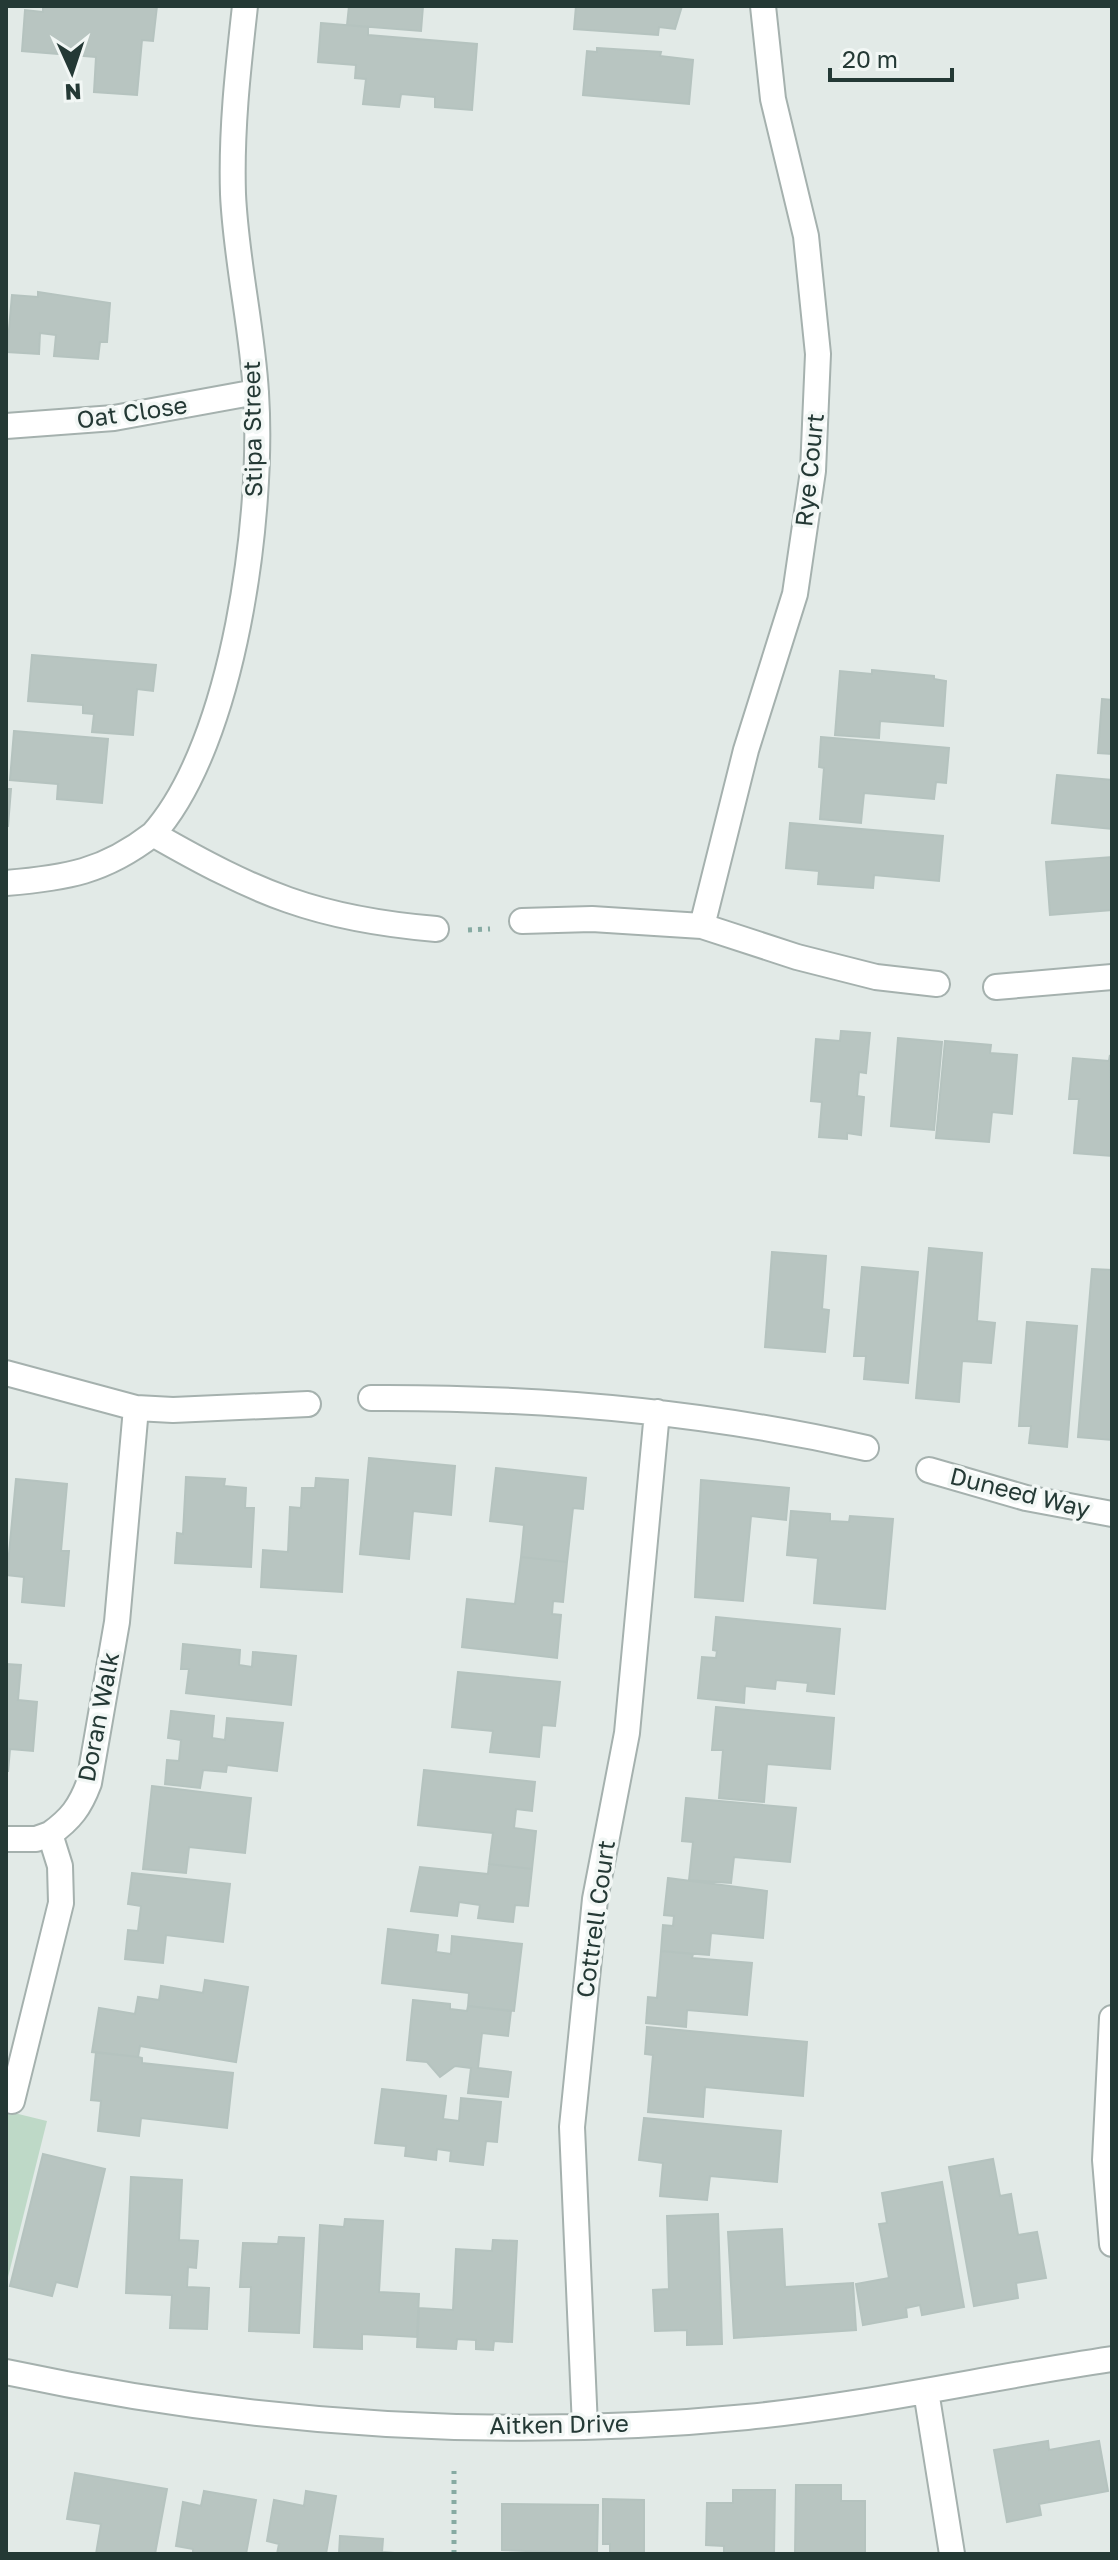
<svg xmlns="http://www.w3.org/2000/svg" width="1118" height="2560" font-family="'Golos Text',sans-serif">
<rect width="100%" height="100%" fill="#e2eae7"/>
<path fill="#bed9c7" d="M6,2111l41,10 -41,164z"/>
<path fill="#b8c5c1" stroke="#b5c3bf" stroke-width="2" d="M43,6h114l-4,35 -11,-1 -5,55 -43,-3 2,-35 -74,-6 3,-41 18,2z
M349,6h74l-2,25 -74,-6z
M576,6h106l-7,23 -16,-2 -1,8 -84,-6z
M321,23l47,4v8l109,9 -5,66 -37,-3v-10l-34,-3 -2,13 -36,-3 3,-25 -11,-1 1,-13 -38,-3z
M597,48l64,4 -1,4 33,4 -4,44 -106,-9 4,-44 10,1z
M38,292l72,11 -3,39h-7l-2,17 -44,-3 2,-21 -16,-2 -1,21 -32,-2 5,-57 26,2z
M32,655l124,10 -3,26 -16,-2 -4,46 -41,-3 2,-18 -11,-1v-8l-55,-4z
M872,670l62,6v3l12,2 -3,45 -63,-5 -1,17 -44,-3 5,-64 32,3z
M1102,699l10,1v54l-14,-1z
M14,731l94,8 -6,64 -45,-4 1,-15 -48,-4z
M821,737l128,11 -3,35 -10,-1 -2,17 -70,-6 -3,30 -41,-4 4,-51 -5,-1z
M1057,775l55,5v49l-60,-6z
M6,789h5l-3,37h-2z
M790,823l153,13 -4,45 -65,-6 -1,13 -55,-4 1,-13 -33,-3z
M1112,857v53l-62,5 -4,-53z
M841,1031l29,2 -4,40 -7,-1 -2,24 7,1 -3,38 -14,-2v6l-28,-2 3,-35 -11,-1 5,-62 24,2z
M898,1038l44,4 -8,88 -43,-4z
M945,1041l46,4 -1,8 27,2 -5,59 -20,-2 -3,30 -53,-4z
M1110,1055l2,101 -38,-3 5,-54h-10l4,-41 36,3z
M929,1248l53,5 -5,68 18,2 -4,40 -29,-2 -3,41 -43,-4z
M772,1252l54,4 -4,53 7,1 -4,42 -60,-5z
M862,1267l56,5 -10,111 -44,-4 2,-23h-12z
M1092,1269l20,1v170l-34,-3z
M1027,1322l50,4 -10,121 -38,-4 2,-17h-12z
M369,1458l86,8 -4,49 -38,-4 -4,48 -49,-5z
M496,1468l90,10 -3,31 -10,-1 -6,54 -46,-5 3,-32 -34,-4z
M186,1477l39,2 -1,7 22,2 -1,20h9l-3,59 -76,-4 2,-30 6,1z
M316,1478l32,2 -6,112 -81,-5 2,-37 25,2 2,-45 11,1 1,-20h13z
M16,1479l51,5 -6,67h8l-5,55 -42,-4 2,-25 -17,-2z
M701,1480l88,8 -3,32 -35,-4 -8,85 -48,-4z
M791,1511l39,3v7l19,1 1,-6 43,3 -8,90 -71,-6 4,-45 -31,-3z
M521,1557l46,5 -4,40 -10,-1 -1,13 9,1 -4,43 -95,-11 5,-48 48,5z
M716,1617l124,12 -6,65 -27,-3 1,-8 -32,-3 -1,9 -30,-3 -1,17 -46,-5 4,-41 14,1 1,-7 -4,-1z
M183,1644l57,6 -1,15 13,2 1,-15 43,4 -5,49 -105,-12 3,-24h-8z
M6,1664l15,1 -3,35 19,2 -4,49 -23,-2 -2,23z
M458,1672l102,10 -5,44 -13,-1 -3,32 -49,-5 3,-21 -41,-4z
M716,1707l118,11 -4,51 -63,-5 -3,38 -45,-4 4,-48h-11z
M171,1711l43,5 -2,22 13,2 2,-22 56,5 -6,48 -50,-6 -1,7 -23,-2 -3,18 -35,-4 2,-24 12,1 2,-21 -13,-2z
M424,1770l111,12 -3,29 -16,-2 -2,19 22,3 -4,38 -43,-5 4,-31 -75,-8z
M152,1786l99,12 -6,55 -56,-6 -3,26 -43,-4z
M686,1798l110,10 -6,54 -56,-5 -3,26 -42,-3 4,-38 -11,-1z
M489,1864l43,5 -4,37 -13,-1 -2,17 -35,-4 2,-13 -21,-3 -2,14 -46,-5 9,-44 68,7z
M132,1873l98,11 -7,58 -57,-7 -3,28 -38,-4 3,-29 10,1 3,-25 -13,-2z
M668,1878l99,13 -4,47 -52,-5 -2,22 -48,-4 2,-26 10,1 1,-10 -10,-1z
M388,1929l50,6 -2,17 15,2 1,-18 70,8 -8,67 -46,-5 1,-13 -87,-10z
M661,1951l32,3 -1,4 60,5 -5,52 -60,-5 -1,17 -40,-4 2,-26 9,1z
M205,1980l43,7 -12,75 -96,-16 -2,11 -46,-5 7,-44 36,6 3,-17 21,3 2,-14 42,7z
M413,2000l37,4v5l17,2 1,-5 43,5 -3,25 -26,-3 -4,35 33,4 -3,25 -40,-4 3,-25 -16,-2 -15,11 -13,-15 -20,-2z
M647,2027l160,15 -4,54 -98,-9 -2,30 -55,-5 5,-57 -8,-1z
M96,2052l42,5 4,1v5l91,10 -6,55 -86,-10 -2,18 -41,-5 3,-30 -10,-1z
M382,2089l64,7 -3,23 16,2 2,-23 40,4 -4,40 -11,-1 -3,24 -33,-4 1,-10 -14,-2 -1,11 -31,-4 1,-10 -31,-3z
M644,2118l137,13 -4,51 -67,-6 -3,24 -47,-4 3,-33 -24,-3z
M43,2154l62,15 -28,118 -21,-5 -4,14 -42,-10z
M993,2159l7,37 11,-2 7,41 19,-3 9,46 -30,5 2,15 -44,8 -25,-139z
M131,2177l51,3 -3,60 19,1 -2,27 -8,-1 -1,20 22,1 -2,41 -37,-1 2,-33 -46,-2z
M942,2182l22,125 -42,8 -2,-10 -14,3 1,9 -44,8 -7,-41 33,-6 -10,-54 8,-1 -5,-30z
M718,2214l4,130 -35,1v-15l-32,1 -2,-41 16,-1 -2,-73z
M345,2219l38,2 -4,71 40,2 -2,43 -55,-3v15l-48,-2 6,-122 24,2z
M782,2229l3,58 68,-4 3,47 -122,8 -6,-106z
M279,2237l25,1 -5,95 -50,-2 2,-44h-11l3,-44 35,1z
M493,2240l24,1 -5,101 -18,-1 -1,9 -17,-1v-9l-19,-1 -1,10 -39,-2 2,-39 34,2 3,-61 36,2z
M1048,2441l1,9 50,-9 9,50 -69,13 2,11 -34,7 -13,-72z
M75,2473l92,16 -12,65h-59l5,-30 -34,-5z
M796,2485h45v16h24v52l-70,1z
M733,2490h42l-1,64h-50v-8l-18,-1 1,-42h26z
M204,2491l52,9 -10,54h-53v-5l-17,-3 7,-44 18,4z
M306,2491l30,5 -10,58h-49l2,-10 -12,-3 7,-41 30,6z
M603,2499l41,1v54h-34v-10h-7z
M502,2504l96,1 -1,49 -95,-4z
M340,2536l43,3 -1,13 25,2h-68z"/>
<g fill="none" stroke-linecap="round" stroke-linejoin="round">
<defs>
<path id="minor" d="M6,426l108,-8 142,-26
M153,834c82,-92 111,-321 103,-441 -4,-67 -20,-132 -23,-199 -2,-64 5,-125 12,-188
M6,883c60,-5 98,-11 147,-49 103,59 163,85 283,95
M522,921l70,-2 110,7 95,31 79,20 61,7
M702,926l44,-176 49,-156 18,-123 5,-117 -12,-118 -33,-137 -10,-93
M996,987l116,-10
M6,1373l130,35 37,2 135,-6
M371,1398c167,-1 332,13 495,50
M929,1470l97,28 86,16
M6,1839h30l14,-5
M1112,2018l-7,142 7,84
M12,2101l49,-198 -1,-37 -10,-32c21,-15 30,-27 39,-51l28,-161 19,-214
M6,2372c243,52 493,69 741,45 123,-12 243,-40 365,-58
M926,2391l26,163
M585,2427l-13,-300 23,-228 32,-166 30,-321"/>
</defs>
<use href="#minor" stroke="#a5b1ae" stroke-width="28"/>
<path stroke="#86aaa2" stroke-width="5" stroke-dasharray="4 6" stroke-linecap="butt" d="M468,930l22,-1
M454,2554v-83"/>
<use href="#minor" stroke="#fff" stroke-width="24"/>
</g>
<g text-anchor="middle" stroke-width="7" stroke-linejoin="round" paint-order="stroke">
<g font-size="24" fill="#243935" stroke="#f2f7f5">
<text transform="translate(132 413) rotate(-8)" y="8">Oat Close</text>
<text transform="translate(253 429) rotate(-91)" y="8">Stipa Street</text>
<text transform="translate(810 470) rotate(-84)" y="8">Rye Court</text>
<text transform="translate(1020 1493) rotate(14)" y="8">Duneed Way</text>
<text transform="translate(99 1717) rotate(-79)" y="8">Doran Walk</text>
<text transform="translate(596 1919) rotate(-82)" y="8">Cottrell Court</text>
<text transform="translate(559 2425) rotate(-1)" y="8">Aitken Drive</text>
</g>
</g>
<rect width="1118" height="2560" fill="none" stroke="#243935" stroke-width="16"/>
<g transform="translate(72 72) rotate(177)" stroke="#f2f7f5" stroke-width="6" paint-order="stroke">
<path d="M0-6L14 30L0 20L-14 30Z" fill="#243935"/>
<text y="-12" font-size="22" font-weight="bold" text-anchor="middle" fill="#243935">N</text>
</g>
<path d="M830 68v12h122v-12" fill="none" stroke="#243935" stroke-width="4"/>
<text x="842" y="68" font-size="24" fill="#243935" stroke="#f2f7f5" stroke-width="6" paint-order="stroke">20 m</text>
</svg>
